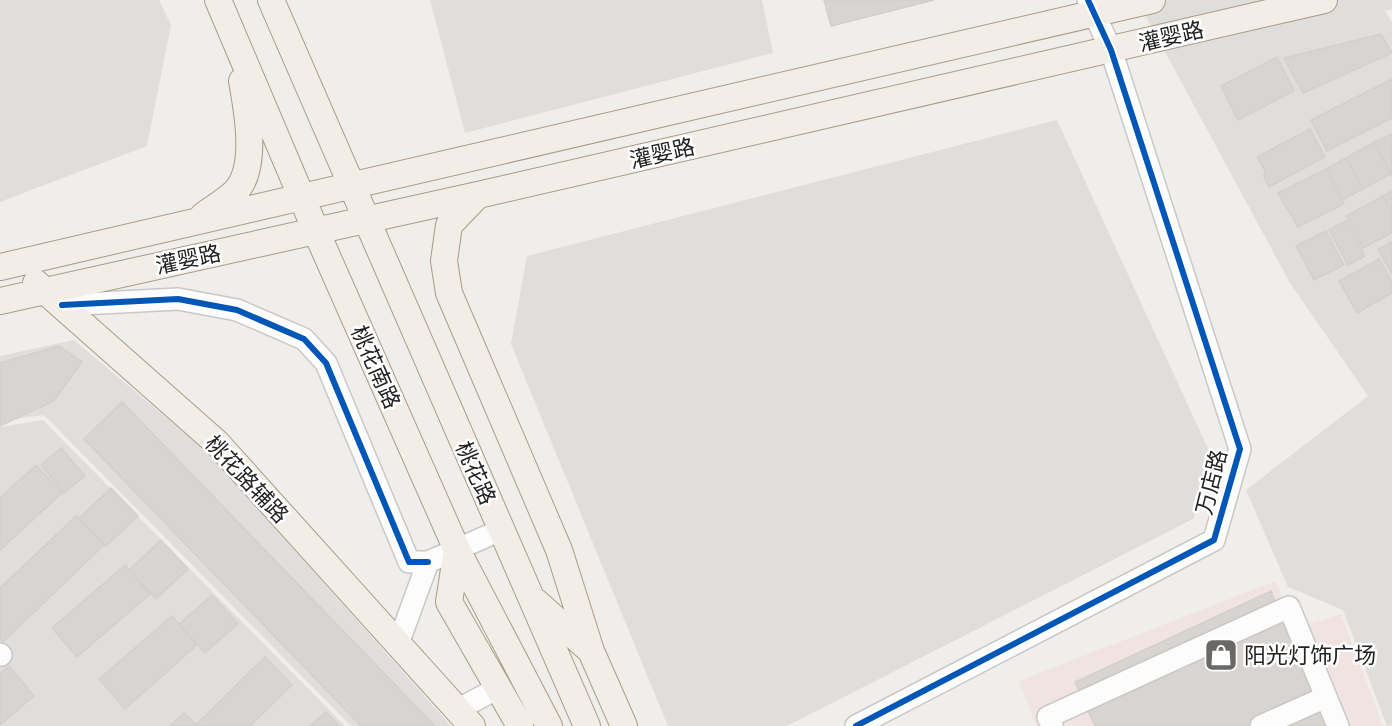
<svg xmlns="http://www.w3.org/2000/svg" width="1392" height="726" font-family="'Space Grotesk','Noto Sans SC',sans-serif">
<rect width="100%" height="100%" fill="#f0eeeb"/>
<path fill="#dfdedc" d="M0,0h159l12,25 -24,121 -147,56z
M430,0h332l11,53 -308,80z
M1137,0h255v9l-7,2 7,11v703l-5,1 -44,-116 -55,-23 -42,-97 122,-94 -78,-113z
M1057,120l158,344 -22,55 -406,207h-119l-157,-382 16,-88z
M74,340l133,112 244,274h-100l-307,-311 -44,6v-65z
M43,420l302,306h-345v-299z"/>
<path fill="#f1e3e1" d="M1276,581l17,48 48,-15 42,112h-347l-17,-45z"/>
<path fill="#d7d4d2" stroke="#d3d0cc" stroke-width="1.5" d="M824,0h110l-103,26z
M1381,34l11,19 -89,40 -19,-35z
M1277,57l17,34 -56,29 -17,-34z
M1392,79v39l-65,33 -16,-31z
M1310,129l15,28 -56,30 -5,-10 1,-6 -8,-14z
M1392,134v42l-18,-34z
M1374,142l16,32 -27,15 -17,-31z
M1346,158l17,31 -21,11 -16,-31z
M1326,169l18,35 -46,23 -20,-34z
M1392,191v22l-9,-17z
M1383,196l9,17v20l-29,15 -17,-32z
M1346,221l19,35 -17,9 -19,-35z
M1326,231l18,34 -30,15 -18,-34z
M1392,242v32l-14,-25z
M1379,259l13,23v11l-35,20 -18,-32z
M59,346l23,16 -28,39 -54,25v-63z
M122,402l313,324h-74l-277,-287z
M61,448l24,28 -21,17 -23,-28z
M36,465l26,28 -62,57v-52z
M111,488l27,28 -32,30 -27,-28z
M76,516l28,29 -101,97 -3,-3v-51z
M161,540l27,29 -32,30 -27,-29z
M125,565l25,29 -73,63 -25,-29z
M1271,591l56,135h-232l-20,-44z
M212,595l26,29 -33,29 -26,-29z
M172,616l25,29 -72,64 -26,-30z
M265,657l27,28 -42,41h-52l-2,-1z
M9,666l25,30 -34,29v-51z
M326,712l13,14h-29z
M184,713l14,13h-28z"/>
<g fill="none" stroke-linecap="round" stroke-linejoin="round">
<defs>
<path id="minor" d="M62,305l116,-6 59,11 67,29 22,24 83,199h19
M398,644l30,-82 73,-32
M0,654l1,1
M457,710l41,-22
M856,726l358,-186 26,-91 -129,-399 -23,-50
M1052,726l-4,-9 241,-110 49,119
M1261,726l65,-29"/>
<path id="major" d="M218,0l98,231 141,319 92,176
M271,0l316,726
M478,195l-29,30 -5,36 5,32 110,257 32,101
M203,216c10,-8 30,-19 36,-29 18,-25 8,-78 3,-106
M0,267l1152,-267
M36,283l181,160 255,283
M0,301l478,-106 846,-195
M457,550l-8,52 71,124
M536,602l55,49 33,75"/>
</defs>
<use href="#minor" stroke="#c9c8c7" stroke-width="24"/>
<use href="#major" stroke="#a79c86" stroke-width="28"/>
<use href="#minor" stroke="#fdfcfc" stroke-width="21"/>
<use href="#major" stroke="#f3ede7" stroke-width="26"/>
<defs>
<path id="cycleway" d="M62,305l116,-6 59,11 67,29 22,24 83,199h19
M856,726l358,-186 26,-91 -129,-399 -23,-50"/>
</defs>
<use href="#cycleway" stroke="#fff" stroke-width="10"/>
<use href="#cycleway" stroke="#0057b8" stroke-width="6"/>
</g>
<defs>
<symbol id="shop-square" viewBox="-11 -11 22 22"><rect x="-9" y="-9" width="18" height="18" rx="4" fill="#6a6968" stroke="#fff"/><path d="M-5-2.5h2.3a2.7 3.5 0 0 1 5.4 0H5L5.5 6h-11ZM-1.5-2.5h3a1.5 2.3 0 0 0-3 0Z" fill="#fff"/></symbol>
</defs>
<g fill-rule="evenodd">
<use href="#shop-square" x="1202" y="636" width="38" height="38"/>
</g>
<g text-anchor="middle" stroke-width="5" stroke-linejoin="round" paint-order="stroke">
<g font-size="22" fill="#222" stroke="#fff">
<text transform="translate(1171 36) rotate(-13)" y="8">灌婴路</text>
<text transform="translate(662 153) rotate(-13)" y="8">灌婴路</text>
<text transform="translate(188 259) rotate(-12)" y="8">灌婴路</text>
<text transform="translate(376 367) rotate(66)" y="8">桃花南路</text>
<text transform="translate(476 473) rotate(66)" y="8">桃花路</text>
<text transform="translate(247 479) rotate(47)" y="8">桃花路辅路</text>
<text transform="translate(1211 482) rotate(-76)" y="8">万店路</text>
</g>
<g font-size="22" fill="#222" stroke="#fff" text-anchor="start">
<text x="1244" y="663">阳光灯饰广场</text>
</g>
</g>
</svg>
